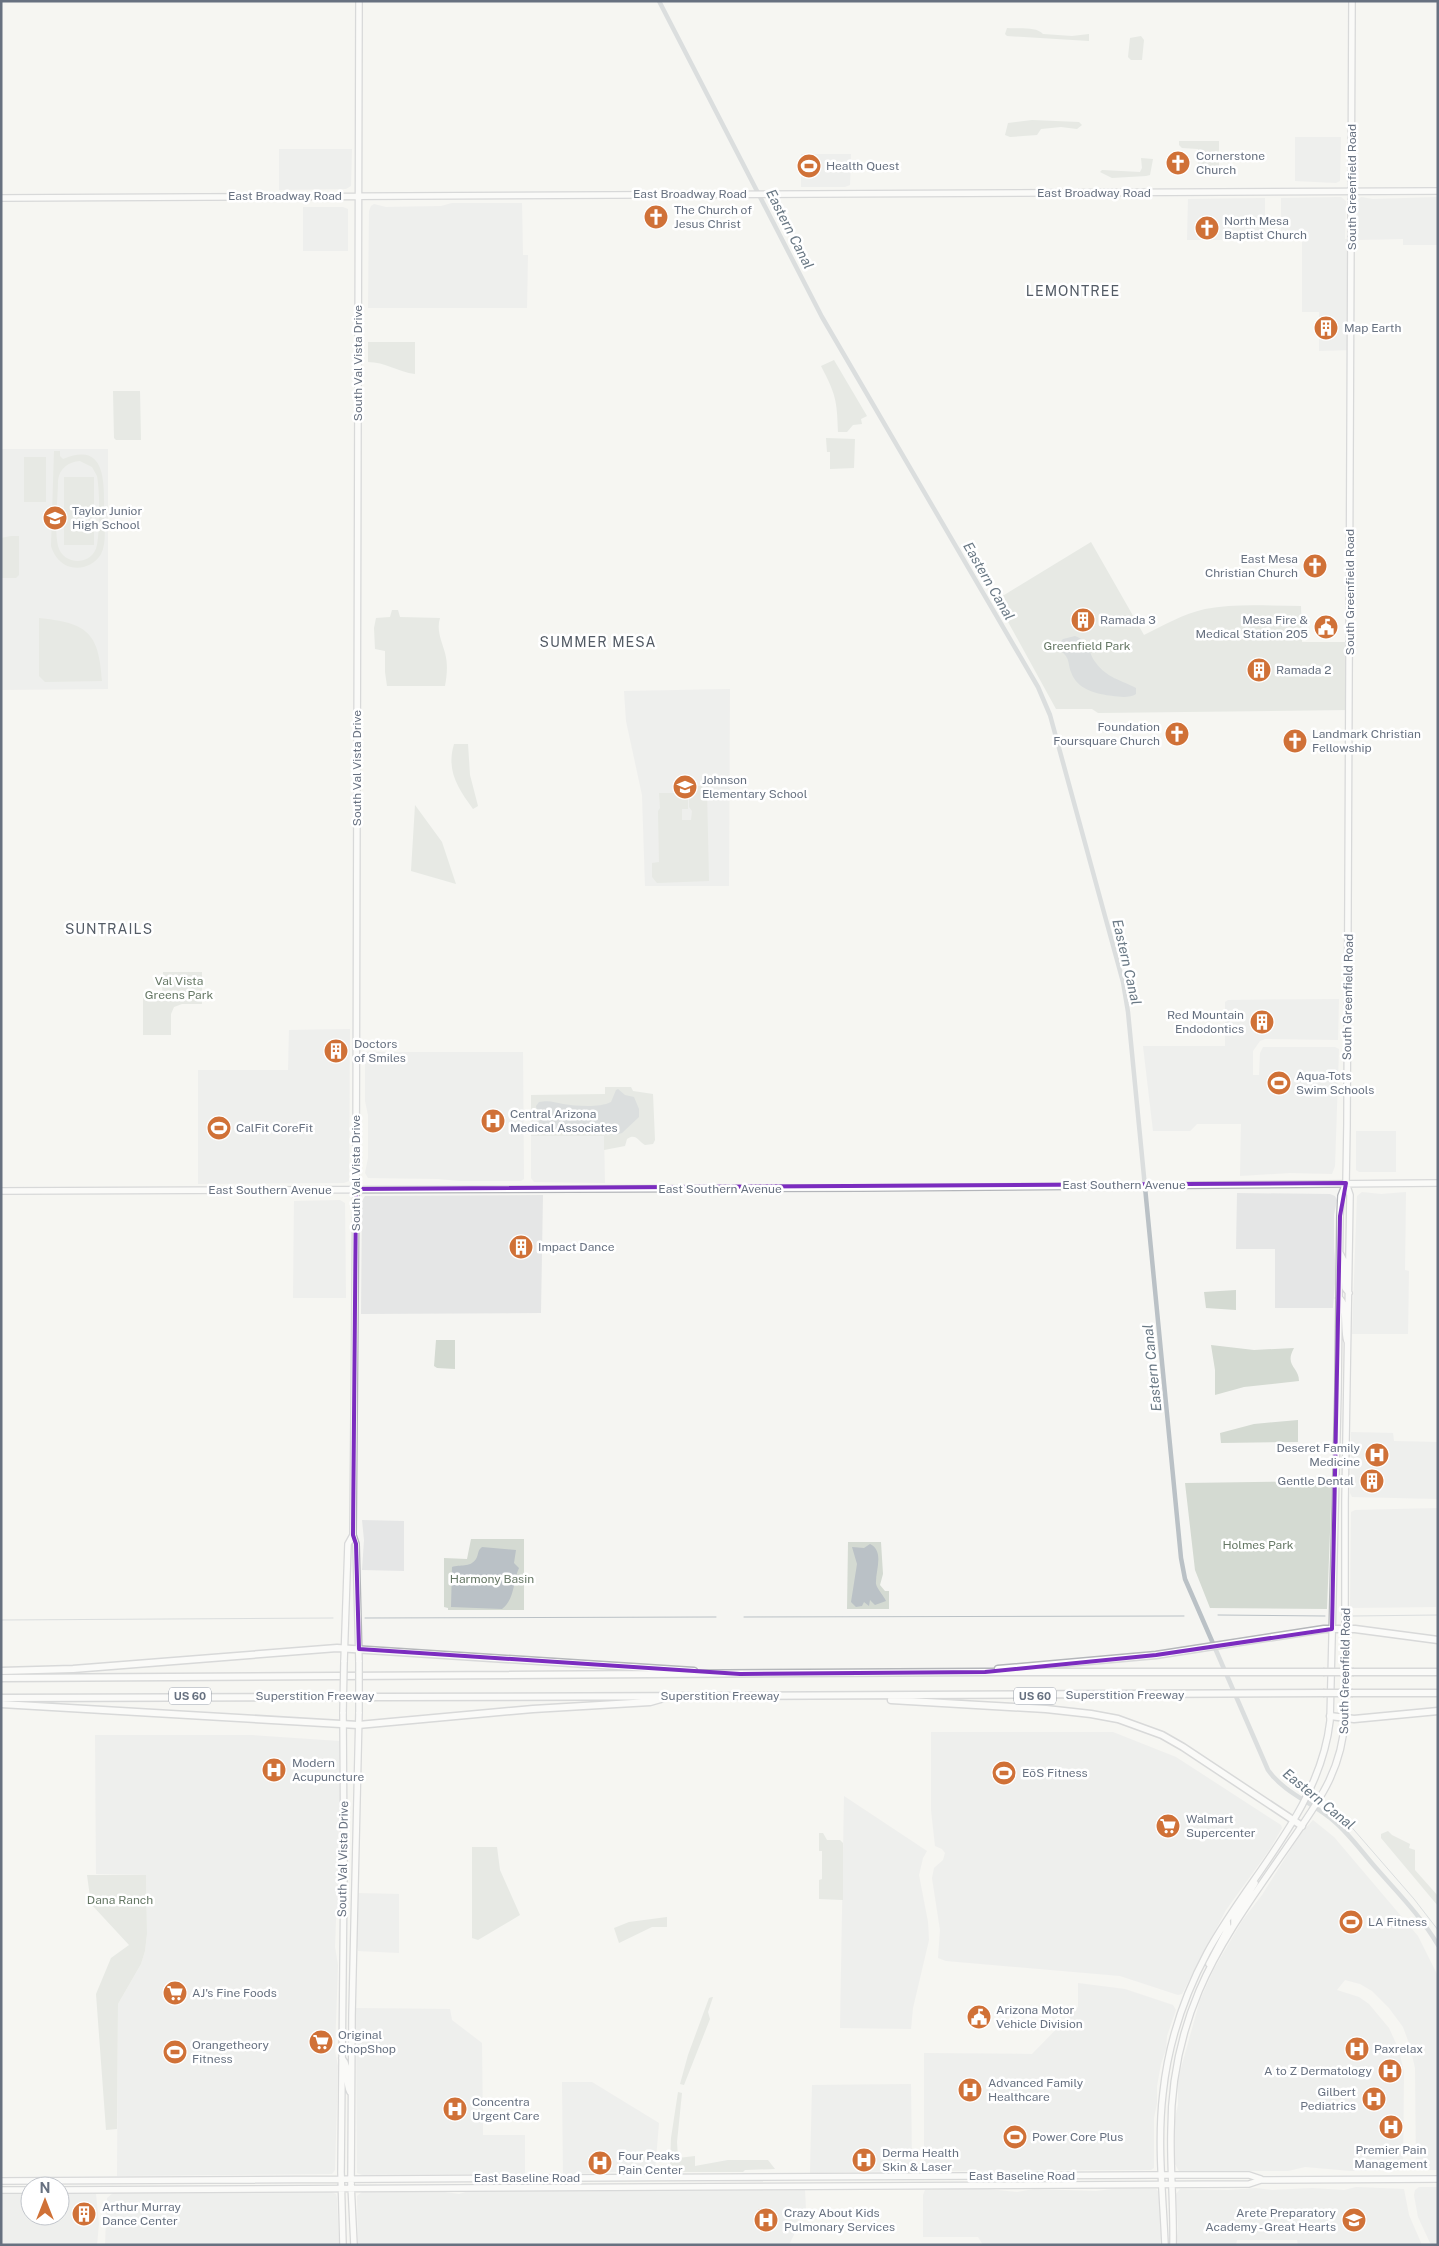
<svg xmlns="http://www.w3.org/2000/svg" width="1439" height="2246" font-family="'Public Sans',sans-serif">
<rect width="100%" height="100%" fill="#f5f5f2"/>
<path fill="#e5e6e6" d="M1295,137h46l-1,44 -4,2 -41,-2z
M279,149h73l-1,37 -5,3 -67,1z
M801,154h50l-1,31 -5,2h-44z
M1341,197l5,4 -1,38h7l-1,111 -32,1v-39h-17v-72h-21v-42z
M1361,197l12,2 65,-2v48h-35v-6l-45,1 -1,-39z
M1265,198v42h-78l1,-41z
M452,203h70l1,52h5l-1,53h-159l1,-97 2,-5 3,-2 12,3 55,-1z
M303,207h40l5,2v42h-45z
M1,449h107v240l-107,1z
M730,689l-1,197h-84l-3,-91 -16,-74 -2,-30z
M1339,999l-1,41 -73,-1 -5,2 -7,10v24h6l1,-22 3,-6h72l4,2 -4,117 -3,8 -42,-1 -50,3 1,-52h-44l-7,7h-37l-10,-85h82v-44l3,-2z
M350,1029l-1,152 -5,2 -146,1v-114h90l1,-40z
M365,1052h158l1,127 -3,2h-61l-22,-2 -70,-1 -3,-5 3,-15v-43l-3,-14z
M1356,1131h40v41h-37l-3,-2z
M531,1136h73l1,47 -71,-1 -3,-4z
M1362,1192l19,2 25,-2 -1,78 4,1 -1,63h-56l5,-138z
M1237,1193l93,1 5,2 2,4 -3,15v32l2,24 -3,37h-58v-59h-39z
M543,1195l-2,118 -180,1 1,-113 3,-5z
M294,1201l46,-1 5,3 1,95h-53z
M1351,1432l42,1 1,8 44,1v57l-86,-2 -2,-4z
M1438,1508l-2,99 -86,1 1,-96 4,-2z
M362,1520l42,1v50l-42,-1 2,-30z
M931,1732h182l63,25 105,68 1,3 -12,21 -44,61 -44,84 -4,1 -58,-19 -174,-15 -8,-3 2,-28 -8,-52 2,-10 9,-8 2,-7 -3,-4 -7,-3 -4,-36z
M95,1735h157l87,6 1,61 -2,43 2,16v37l-4,22 -1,27 3,18 -3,86 3,15 -3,104 -3,4 -215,2 1,-172 23,-40 4,-13 2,-17 -1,-59 -50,-1z
M844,1796l83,55 -4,7 -4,17 9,47 1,18 -16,68 -2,21 -71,-1z
M1313,1820l21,17 84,99 20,40v194h-18l-4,-4 -1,-98 -5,-22 -7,-19 -14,-19 -17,-17 -12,-7 -15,-4 -8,10 22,7 10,7 20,24 10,22 5,23 -1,97 -52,1 -46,-4 -17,4h-109l-4,-7v-46l3,-13v-26l22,-79 14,-31 28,-48 20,-26 39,-62z
M357,1893l42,1v59l-41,-2 -1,-4z
M1078,1983l47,6 48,16 3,5 -9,26 -1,13 -5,15 -4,22v17l-3,15v50l-3,2 -224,1 -3,-5v-113l108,1 46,-47z
M356,2008l94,1 2,11 30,23 1,92h42v39l-163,1 -5,-2z
M562,2082h30l67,41 -4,48 -3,2 -37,-1 -52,2z
M911,2084l1,82 -2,5 -100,2 2,-88z
M1356,2187l48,2 5,26 13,30h-124l-1,-5h-60l-1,5h-60l2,-17 -2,-34 4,-5 48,1 28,-2 16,2 40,-2 32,2z
M1419,2187h19v58h-7l-13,-28 -4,-22 1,-5z
M978,2188l39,4 17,-3 62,2 16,-2h44l4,4 2,36 -2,16h-177l-5,-8h-55v-42l2,-5z
M805,2190l1,20 -17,35h-431l-1,-49 5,-4 76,-1 21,3 10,-3z
M331,2192l5,2 1,4 2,47h-234l2,-47 6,-5z
M30,2193v23h30v-23l36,1 3,30 -2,21h-96v-51z"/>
<path fill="#d4dad2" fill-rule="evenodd" d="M1007,28c11,1 29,-2 36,6l29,2 17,-2v7l-82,-5 -2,-2z
M1141,36l3,4 -2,20h-11l-3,-3 2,-19z
M1032,120l47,2 3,3 -5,4 -16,-2 -20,2 -4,6 -27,2 -5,-2 3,-12z
M1179,141h40v33l-21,-1v-24l-16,-1 -3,-3z
M1141,158l12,1 -3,16 -4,1 -34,2 -12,-6 2,-2 38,2 2,-4z
M368,342h47v32c-17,-2 -30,-12 -47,-12z
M834,360l33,56 -6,3 1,5 -9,1 -6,7h-9c-1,-32 -2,-37 -17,-66z
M113,391h27l1,49h-25l-2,-2z
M826,438l29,1 -1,29 -24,1v-17h-3z
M54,451h6v5l3,3c44,-19 41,25 41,53 0,13 3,30 -3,42 -6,10 -18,16 -30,13 -10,-2 -17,-11 -20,-21zM80,461l12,6 5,9c3,15 3,54 0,69 -4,21 -34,21 -39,1 -4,-17 0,-48 0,-66 2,-12 10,-18 22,-19z
M24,457h22v45h-22z
M64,477h30v68h-30z
M11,536h8v39l-3,3h-15v-40z
M1091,542l53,93c20,-10 39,-21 61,-26 31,-6 65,-3 96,-3l1,36h48l-1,68 -251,3 -6,-4h-36l-60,-109z
M392,610h6l2,7 40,1c-4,12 2,24 5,35 3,11 2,22 0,33h-58l-2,-14v-21l-10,-2 -1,-21 2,-10 14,-1z
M39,618c48,5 60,14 63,63l-57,1 -6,-6z
M454,744h14l2,31 8,31 -5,3c-15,-21 -27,-38 -19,-65z
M689,786h12l6,4 2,91 -52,2 -5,-6v-14l7,-1 -1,-51 2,-3 -1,-15h29v16h-6v11h9l1,-9 -3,-4z
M415,805l27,37 14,42 -45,-13z
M163,972h39v32h-20l-8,3 -3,7v21h-28v-40h19z
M605,1087h26l2,4 20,3 2,46 -2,4 -8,1c-7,-4 -9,-12 -18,-6l-2,7 -21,4v-14h-73v-41l74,-1z
M1236,1290v20l-30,-2 -2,-16z
M436,1340h19v29l-18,-1 -3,-2z
M1211,1345l43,5 40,-2c-10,18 5,19 5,33l-55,6 -29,8v-25z
M1298,1420v22l-77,1 -1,-10 34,-9z
M1332,1481l-5,128 -117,-1 -15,-38 -10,-87z
M471,1539h53v71h-76v-2l-4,-1v-49l23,1z
M848,1542h33l2,32 -3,11 5,6h4v18h-42z
M1388,1831l4,4 18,9 -1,4 6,2v20l23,26v10l-57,-68v-4z
M819,1833h4l4,7h13l3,3v57l-24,-1v-19l3,-1v-28h-3z
M472,1847h25l3,23 20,45 -42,25 -6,-2z
M87,1875h59l1,59 -2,17 -4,13 -23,40 -1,125 -11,1 -10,-136 15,-36 18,-13 -38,-41z
M667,1917v10h-15l-33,16 -5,-15 15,-6z
M712,1997h1l-5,15 2,7 -26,66 -4,-1 8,-29 21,-57z
M678,2092l4,1 -5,49 1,16 17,-2v10l33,-6h40l7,9 -30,1 -2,2h-69l-4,-4 1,-30z"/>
<path fill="#bac1c6" d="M1075,636c15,5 13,17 21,27 11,15 25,17 40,25v6c-6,4 -16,3 -23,2 -16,-2 -36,-6 -42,-24 -2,-4 -2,-11 -4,-14 -2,-5 -8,-7 -10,-12l6,-7z
M618,1089l7,6 9,2 5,12v8l-17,16 -7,2 -24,-6h-40l-12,-6 -3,-17 3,-4c10,-2 15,0 24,2 14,2 36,4 48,-2l5,-12z
M870,1544c15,7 5,28 6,40 1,5 8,12 10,17l-11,4 -5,-5 -1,6 -5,-4 -2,4 -6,1 -5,-5 6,-38 -5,-17 12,1z
M482,1547l34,3 -2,13 5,5c-6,13 -4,31 -17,41l-51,-2 1,-40c8,-3 18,1 24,-8 3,-5 1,-8 6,-12z"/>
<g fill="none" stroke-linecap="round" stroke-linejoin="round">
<path stroke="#bac1c6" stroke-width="1" d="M1218,1615l107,1
M1353,1616l85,-1
M744,1617l440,-1
M365,1618l351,-1
M1,1620l332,-2
M1341,1815l73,84 24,31"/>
<path stroke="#bac1c6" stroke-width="4.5" d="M659,1l163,316 216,370 12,28 73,267 5,30 53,546 4,21 83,191c17,24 46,33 67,52 15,13 27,30 41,46 21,24 45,48 62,77"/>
<defs>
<path id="major" d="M1,198l1437,-7
M1,1191l861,-3 576,-5
M1340,1253l4,8 1,27 4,5
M1339,1298c9,5 4,32 8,43
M344,1662l4,-118 5,-9
M359,1662l-3,-118 -3,-9 3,-356 3,-1178
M1234,1925v-8l21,-34
M1209,1964l19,-36 -1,-7
M342,2058c9,10 2,23 8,34
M1,2181l1151,-6h97l12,4
M1,2190h29
M60,2190l1189,-6 12,-4 177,-1
M343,2245l-2,-73 3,-303 -1,-157
M354,2245l-3,-61 1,-169 7,-303
M1165,2245c-2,-50 -8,-102 -2,-152 5,-48 21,-97 44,-140 41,-76 113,-143 123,-232l8,-330 2,-175 1,-20 5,-13 1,-58 5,-1124
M1173,2245c1,-38 -3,-76 -2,-114 0,-48 9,-95 28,-140 21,-50 55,-96 86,-141 30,-44 57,-76 60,-132v-217l5,-306 -4,-12"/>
<path id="highway" d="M998,1669l158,-14 168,-26h31l83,11
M1,1671l72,-2 264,-21 357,23
M1354,1672h84
M1,1678l984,-6h338
M1353,1693h85
M1,1698c441,-3 881,0 1322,-5
M891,1700l155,9 45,5 27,5 44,16 21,12 119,79
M1,1704l357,21 175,-16 117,-7 14,-4
M1330,1716l24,3 84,-8"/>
</defs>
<use href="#major" stroke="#b3b5ba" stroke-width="8"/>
<use href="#highway" stroke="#b4b6ba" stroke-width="9"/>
<use href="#major" stroke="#fff" stroke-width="5.5"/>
<use href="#highway" stroke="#fff" stroke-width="6"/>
<defs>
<path id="major-bridge" d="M343,1712l1,-50
M359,1712v-50"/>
<path id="highway-bridge" d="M1323,1672h31
M1323,1693h30"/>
</defs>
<use href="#major-bridge" stroke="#b3b5ba" stroke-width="8" stroke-linecap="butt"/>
<use href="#highway-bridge" stroke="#b4b6ba" stroke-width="9" stroke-linecap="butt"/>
<use href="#major-bridge" stroke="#fff" stroke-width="5.5"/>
<use href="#highway-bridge" stroke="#fff" stroke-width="6"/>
</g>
<path d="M0 0H1439V2246H0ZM1346,1183l-6,33 -8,413 -176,26 -171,17 -245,2 -381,-25 -3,-105 -3,-9 3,-346z" fill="#f5f5f2" fill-opacity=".55" fill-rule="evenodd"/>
<path fill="none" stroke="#7b2cbf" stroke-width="4" stroke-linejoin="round" d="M1346,1183l-6,33 -8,413 -176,26 -171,17 -245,2 -381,-25 -3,-105 -3,-9 3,-346z"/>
<defs>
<symbol id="church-disc" viewBox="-11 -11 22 22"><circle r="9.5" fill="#d07137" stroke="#fff"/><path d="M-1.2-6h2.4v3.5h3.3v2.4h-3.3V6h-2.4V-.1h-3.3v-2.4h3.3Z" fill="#fff"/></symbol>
<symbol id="stadium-disc" viewBox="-11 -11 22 22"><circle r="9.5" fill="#d07137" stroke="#fff"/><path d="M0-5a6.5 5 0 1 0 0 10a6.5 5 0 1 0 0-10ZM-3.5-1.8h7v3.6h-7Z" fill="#fff"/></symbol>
<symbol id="building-disc" viewBox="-11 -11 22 22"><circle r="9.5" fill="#d07137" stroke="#fff"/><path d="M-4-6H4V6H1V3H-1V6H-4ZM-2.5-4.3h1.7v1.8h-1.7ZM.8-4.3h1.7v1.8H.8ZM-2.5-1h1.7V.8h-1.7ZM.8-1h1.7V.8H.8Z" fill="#fff"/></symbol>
<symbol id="school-disc" viewBox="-11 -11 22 22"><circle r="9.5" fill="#d07137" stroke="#fff"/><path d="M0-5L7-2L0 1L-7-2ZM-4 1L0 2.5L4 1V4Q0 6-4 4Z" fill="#fff"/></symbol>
<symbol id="civic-disc" viewBox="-11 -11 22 22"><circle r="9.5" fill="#d07137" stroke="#fff"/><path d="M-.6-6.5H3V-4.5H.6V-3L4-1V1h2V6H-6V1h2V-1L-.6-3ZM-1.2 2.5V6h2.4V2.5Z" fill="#fff"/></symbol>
<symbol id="hospital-disc" viewBox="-11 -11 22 22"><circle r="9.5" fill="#d07137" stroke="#fff"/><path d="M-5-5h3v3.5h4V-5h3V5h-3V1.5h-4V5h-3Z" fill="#fff"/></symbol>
<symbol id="supermarket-disc" viewBox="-11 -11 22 22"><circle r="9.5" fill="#d07137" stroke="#fff"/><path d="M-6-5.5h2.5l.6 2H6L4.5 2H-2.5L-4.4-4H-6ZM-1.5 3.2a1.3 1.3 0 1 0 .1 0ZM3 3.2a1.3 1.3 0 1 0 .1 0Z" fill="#fff"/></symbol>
</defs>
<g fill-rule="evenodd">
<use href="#church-disc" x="1164" y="149" width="28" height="28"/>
<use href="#stadium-disc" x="795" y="152" width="28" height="28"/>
<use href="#church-disc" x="642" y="203" width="28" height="28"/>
<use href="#church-disc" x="1193" y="214" width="28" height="28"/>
<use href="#building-disc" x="1312" y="314" width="28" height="28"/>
<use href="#school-disc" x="41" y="504" width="28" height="28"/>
<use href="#church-disc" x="1301" y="552" width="28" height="28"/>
<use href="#building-disc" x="1069" y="606" width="28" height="28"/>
<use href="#civic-disc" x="1312" y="613" width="28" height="28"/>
<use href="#building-disc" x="1245" y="656" width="28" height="28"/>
<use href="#church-disc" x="1163" y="720" width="28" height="28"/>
<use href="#church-disc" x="1281" y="727" width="28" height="28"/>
<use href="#school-disc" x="671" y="773" width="28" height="28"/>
<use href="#building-disc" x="1248" y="1008" width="28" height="28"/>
<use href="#building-disc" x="322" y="1037" width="28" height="28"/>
<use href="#stadium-disc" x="1265" y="1069" width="28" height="28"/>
<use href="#hospital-disc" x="479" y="1107" width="28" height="28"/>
<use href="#stadium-disc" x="205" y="1114" width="28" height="28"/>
<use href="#building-disc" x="507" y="1233" width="28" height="28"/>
<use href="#hospital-disc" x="1363" y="1441" width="28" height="28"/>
<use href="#building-disc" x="1358" y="1467" width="28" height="28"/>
<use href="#hospital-disc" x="260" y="1756" width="28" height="28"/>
<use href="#stadium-disc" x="990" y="1759" width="28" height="28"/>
<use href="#supermarket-disc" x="1154" y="1812" width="28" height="28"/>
<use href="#stadium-disc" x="1337" y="1908" width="28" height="28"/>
<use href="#supermarket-disc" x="161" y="1979" width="28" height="28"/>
<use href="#civic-disc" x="965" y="2003" width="28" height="28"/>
<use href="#supermarket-disc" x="307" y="2028" width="28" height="28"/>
<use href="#hospital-disc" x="1343" y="2035" width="28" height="28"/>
<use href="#stadium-disc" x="161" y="2038" width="28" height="28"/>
<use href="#hospital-disc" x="1376" y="2057" width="28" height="28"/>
<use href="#hospital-disc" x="956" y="2076" width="28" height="28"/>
<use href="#hospital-disc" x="1360" y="2085" width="28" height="28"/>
<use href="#hospital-disc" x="441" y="2095" width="28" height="28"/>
<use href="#hospital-disc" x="1377" y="2113" width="28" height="28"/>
<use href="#stadium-disc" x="1001" y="2123" width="28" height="28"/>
<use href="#hospital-disc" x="850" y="2146" width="28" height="28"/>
<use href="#hospital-disc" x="586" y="2149" width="28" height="28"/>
<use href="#building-disc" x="70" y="2200" width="28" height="28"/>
<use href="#hospital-disc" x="752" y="2206" width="28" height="28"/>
<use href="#school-disc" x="1340" y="2206" width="28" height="28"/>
</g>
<g text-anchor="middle" stroke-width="5" stroke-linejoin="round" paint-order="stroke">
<g fill="#fff" stroke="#959ca6" stroke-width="1">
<rect x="169" y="1687.5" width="42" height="17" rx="4"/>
<rect x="1014" y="1687.5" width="42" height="17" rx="4"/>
</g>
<g font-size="11" font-weight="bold" fill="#677180">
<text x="190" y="1700">US 60</text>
<text x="1035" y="1700">US 60</text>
</g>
<g font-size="12" fill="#677180" stroke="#fff" text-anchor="start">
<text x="1196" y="160">Cornerstone<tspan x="1196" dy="14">Church</tspan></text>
<text x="826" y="170">Health Quest</text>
<text x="674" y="214">The Church of<tspan x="674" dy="14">Jesus Christ</tspan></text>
<text x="1224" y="225">North Mesa<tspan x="1224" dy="14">Baptist Church</tspan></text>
<text x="1344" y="332">Map Earth</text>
<text x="72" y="515">Taylor Junior<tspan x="72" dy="14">High School</tspan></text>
<text x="1298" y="563" text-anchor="end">East Mesa<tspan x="1298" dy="14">Christian Church</tspan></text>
<text x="1100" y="624">Ramada 3</text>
<text x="1308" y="624" text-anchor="end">Mesa Fire &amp;<tspan x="1308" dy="14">Medical Station 205</tspan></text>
<text x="1276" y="674">Ramada 2</text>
<text x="1160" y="731" text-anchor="end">Foundation<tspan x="1160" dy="14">Foursquare Church</tspan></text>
<text x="1312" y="738">Landmark Christian<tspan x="1312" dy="14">Fellowship</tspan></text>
<text x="702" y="784">Johnson<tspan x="702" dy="14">Elementary School</tspan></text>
<text x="1244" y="1019" text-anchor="end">Red Mountain<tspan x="1244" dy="14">Endodontics</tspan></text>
<text x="354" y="1048">Doctors<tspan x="354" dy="14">of Smiles</tspan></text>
<text x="1296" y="1080">Aqua-Tots<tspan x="1296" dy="14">Swim Schools</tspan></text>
<text x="510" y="1118">Central Arizona<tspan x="510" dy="14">Medical Associates</tspan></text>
<text x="236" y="1132">CalFit CoreFit</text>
<text x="538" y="1251">Impact Dance</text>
<text x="1360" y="1452" text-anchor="end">Deseret Family<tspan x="1360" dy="14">Medicine</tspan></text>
<text x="1354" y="1485" text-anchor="end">Gentle Dental</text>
<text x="292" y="1767">Modern<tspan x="292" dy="14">Acupuncture</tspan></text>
<text x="1022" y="1777">EōS Fitness</text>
<text x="1186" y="1823">Walmart<tspan x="1186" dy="14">Supercenter</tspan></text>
<text x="1368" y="1926">LA Fitness</text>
<text x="192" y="1997">AJ's Fine Foods</text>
<text x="996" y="2014">Arizona Motor<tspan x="996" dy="14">Vehicle Division</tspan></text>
<text x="338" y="2039">Original<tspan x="338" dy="14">ChopShop</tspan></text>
<text x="192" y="2049">Orangetheory<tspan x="192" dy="14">Fitness</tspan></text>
<text x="1374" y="2053">Paxrelax</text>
<text x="1372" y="2075" text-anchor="end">A to Z Dermatology</text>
<text x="988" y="2087">Advanced Family<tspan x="988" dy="14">Healthcare</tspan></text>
<text x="1356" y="2096" text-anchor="end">Gilbert<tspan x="1356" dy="14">Pediatrics</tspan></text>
<text x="472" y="2106">Concentra<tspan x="472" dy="14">Urgent Care</tspan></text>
<text x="1032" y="2141">Power Core Plus</text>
<text x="1391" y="2154" text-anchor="middle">Premier Pain<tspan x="1391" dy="14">Management</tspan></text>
<text x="882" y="2157">Derma Health<tspan x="882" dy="14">Skin &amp; Laser</tspan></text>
<text x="618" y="2160">Four Peaks<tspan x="618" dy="14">Pain Center</tspan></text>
<text x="102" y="2211">Arthur Murray<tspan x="102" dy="14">Dance Center</tspan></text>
<text x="784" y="2217">Crazy About Kids<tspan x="784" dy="14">Pulmonary Services</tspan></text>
<text x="1336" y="2217" text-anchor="end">Arete Preparatory<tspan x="1336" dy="14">Academy - Great Hearts</tspan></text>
</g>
<g font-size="12" fill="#677180" stroke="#fff">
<text transform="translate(1352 187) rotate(-90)" y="4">South Greenfield Road</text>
<text x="1094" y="197">East Broadway Road</text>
<text x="690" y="198">East Broadway Road</text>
<text x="285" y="200">East Broadway Road</text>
<text transform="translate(358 363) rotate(-90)" y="4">South Val Vista Drive</text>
<text transform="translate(1350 592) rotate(-90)" y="4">South Greenfield Road</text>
<text transform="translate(357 768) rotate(-90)" y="4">South Val Vista Drive</text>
<text transform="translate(1348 997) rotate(-89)" y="4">South Greenfield Road</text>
<text transform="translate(356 1173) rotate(-90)" y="4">South Val Vista Drive</text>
<text x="1124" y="1189">East Southern Avenue</text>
<text x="720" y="1193">East Southern Avenue</text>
<text x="270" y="1194">East Southern Avenue</text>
<text transform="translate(1345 1671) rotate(-89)" y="4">South Greenfield Road</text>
<text x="1125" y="1699">Superstition Freeway</text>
<text x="315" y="1700">Superstition Freeway</text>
<text x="720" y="1700">Superstition Freeway</text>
<text transform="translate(343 1859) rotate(-89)" y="4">South Val Vista Drive</text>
<text x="1022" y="2180">East Baseline Road</text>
<text x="527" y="2182">East Baseline Road</text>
</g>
<g font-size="12" fill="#667865" stroke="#fff">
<text x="1087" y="650">Greenfield Park</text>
<text x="179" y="985">Val Vista<tspan x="179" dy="14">Greens Park</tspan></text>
<text x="1258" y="1549">Holmes Park</text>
<text x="492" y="1583">Harmony Basin</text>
<text x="120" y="1904">Dana Ranch</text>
</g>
<g font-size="14" font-style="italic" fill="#697884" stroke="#fff">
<text transform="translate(790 229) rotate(63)" y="5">Eastern Canal</text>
<text transform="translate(989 581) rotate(60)" y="5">Eastern Canal</text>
<text transform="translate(1127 962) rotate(77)" y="5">Eastern Canal</text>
<text transform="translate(1152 1368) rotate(-96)" y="5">Eastern Canal</text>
<text transform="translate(1319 1799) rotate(39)" y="5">Eastern Canal</text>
</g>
<g font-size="14" letter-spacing="1" fill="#545c66" stroke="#fff">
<text x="1073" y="296">LEMONTREE</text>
<text x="598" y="647">SUMMER MESA</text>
<text x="109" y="934">SUNTRAILS</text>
</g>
</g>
<rect width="1439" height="2246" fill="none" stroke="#677180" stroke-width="5"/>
<g transform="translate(45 2201)"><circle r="24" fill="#ffffff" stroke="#c2c6cc"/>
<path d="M0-4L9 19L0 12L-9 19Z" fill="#d07137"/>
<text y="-8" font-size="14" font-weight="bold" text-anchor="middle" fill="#677180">N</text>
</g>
</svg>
